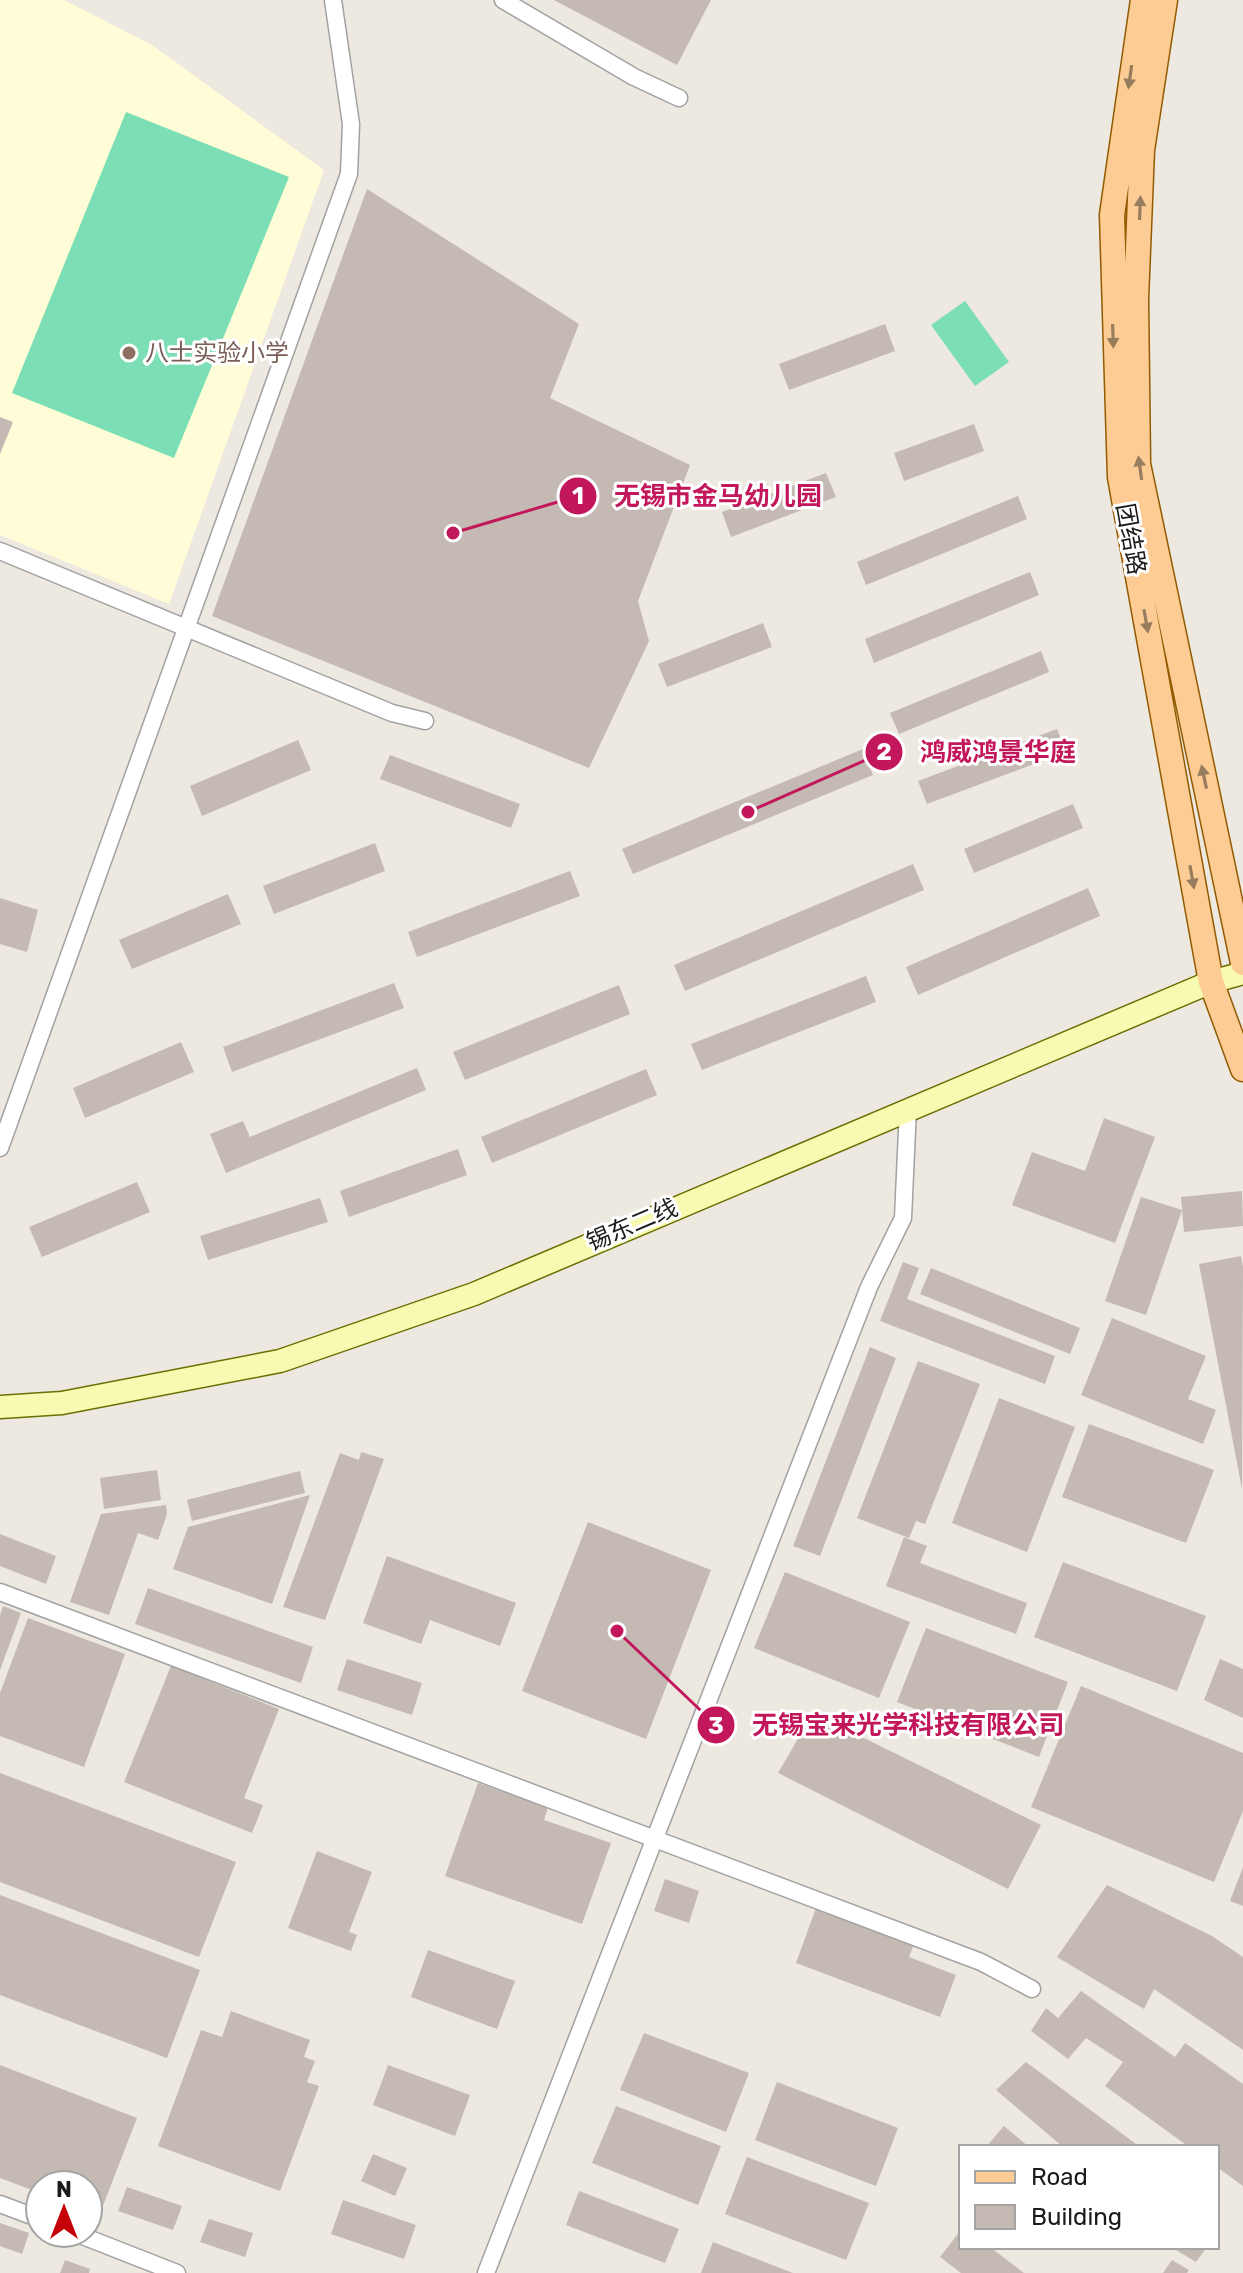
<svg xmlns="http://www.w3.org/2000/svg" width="1243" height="2273" font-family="Rubik,'Noto Sans SC',sans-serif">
<rect width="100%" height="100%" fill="#ede8e0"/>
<path fill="#fffdd7" d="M0,0h64l88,45 172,125 -155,434 -169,-69z"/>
<path fill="#7bdeb4" d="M126,112l163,65 -115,281 -162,-65z
M965,301l44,61 -34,24 -44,-61z"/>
<path fill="#c4bab3" d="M554,0h157l-34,65z
M367,189l212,135 -29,74 140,67 -52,136 11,40 -60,127 -377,-152z
M885,324l10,27 -106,39 -10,-26z
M0,417l13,5 -13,32z
M974,424l10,27 -80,30 -10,-28z
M826,473l10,24 -105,40 -9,-25z
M1018,496l9,23 -161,66 -9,-23z
M1030,572l9,23 -165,68 -9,-24z
M763,623l9,24 -105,40 -9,-23z
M1041,651l8,21 -150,62 -9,-21z
M1057,729l9,23 -139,52 -9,-23z
M298,740l13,30 -109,46 -12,-30z
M863,749l10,26 -240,99 -11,-25z
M390,755l130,49 -9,24 -131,-49z
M1073,804l10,24 -109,45 -10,-24z
M375,843l10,28 -111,43 -11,-28z
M913,864l11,26 -239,101 -11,-26z
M570,871l10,25 -163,61 -9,-25z
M1088,888l12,28 -182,79 -12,-28z
M228,894l13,30 -109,45 -13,-29z
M0,898l38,12 -11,42 -27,-8z
M866,976l10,26 -174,68 -11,-26z
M394,983l10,25 -172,64 -9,-25z
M619,985l11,29 -165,66 -12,-28z
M181,1042l13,30 -109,46 -12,-30z
M417,1068l9,22 -200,83 -16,-39 33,-13 7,16z
M646,1069l11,26 -165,68 -11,-26z
M1104,1118l51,19 -40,106 -103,-38 20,-53 53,19z
M458,1149l9,26 -118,42 -9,-26z
M137,1182l13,30 -108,45 -13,-30z
M1242,1191l1,35 -59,6 -3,-35z
M1141,1197l41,13 -36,105 -41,-14z
M320,1198l8,24 -120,38 -8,-24z
M1241,1256l2,11 -1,222 -43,-225z
M903,1262l16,6 -12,31 148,57 -10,28 -165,-63z
M931,1268l149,60 -10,26 -150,-60z
M1112,1318l94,38 -18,43 28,11 -13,34 -122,-49z
M870,1347l26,11 -76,198 -27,-10z
M918,1361l62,23 -55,140 -9,-3 -7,17 -52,-20z
M999,1398l76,29 -48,125 -75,-29z
M1089,1424l125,46 -28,73 -124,-46z
M361,1452l23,7 -59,161 -42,-13 57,-154 19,7z
M157,1470l4,30 -57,9 -4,-31z
M300,1471l5,22 -113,28 -5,-21z
M310,1495l-38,109 -99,-35 15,-42z
M166,1505l1,9 -9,26 -20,-7 -29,82 -39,-13 31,-88z
M588,1522l123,48 -65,169 -124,-48z
M0,1534l56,22 -10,28 -46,-18z
M904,1537l23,9 -7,17 107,40 -11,31 -130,-48z
M387,1556l129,47 -16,43 -70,-26 -9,24 -58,-21z
M1063,1562l143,54 -29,75 -143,-54z
M785,1572l125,50 -31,76 -125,-50z
M148,1588l165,59 -12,36 -166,-59z
M3,1606l18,7 -21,57v-54z
M28,1618l97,36 -41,113 -84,-31v-43z
M926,1628l142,54 -29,75 -142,-55z
M347,1659l75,24 -10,32 -75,-25z
M1220,1659l23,10v49l-39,-18z
M171,1666l108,43 -35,89 19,7 -11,28 -128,-51z
M1081,1686l162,67v58l-29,71 -183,-75z
M813,1713l228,112 -33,64 -230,-116z
M0,1773l236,89 -37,95 -199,-75z
M478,1783l70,24 -4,13 67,23 -29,81 -137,-48z
M317,1851l55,21 -23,60 8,3 -6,16 -63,-23z
M1243,1867v39l-13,-5z
M665,1879l34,12 -10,32 -35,-12z
M1107,1885l105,51 31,21v93l-89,-61 -10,20 -87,-52z
M0,1895l200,75 -33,88 -167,-63z
M816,1908l98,36 -5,13 47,18 -16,42 -144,-54z
M428,1950l87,31 -18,48 -86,-32z
M1081,1991l94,66 10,-14 58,41v102l-26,-19v-20h-28l-84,-61 18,-24 -37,-24 -18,21 -37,-28 15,-23 12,10z
M231,2011l79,29 -6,17 11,4 -8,21 12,4 -39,105 -122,-45 43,-116 21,7z
M644,2033l105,40 -23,59 -106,-42z
M1026,2062l114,85h-77l-67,-57z
M0,2065l137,53 -38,98 -11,-4v-27h-48v8l-40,-15z
M388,2065l82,30 -15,41 -82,-31z
M777,2082l121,46 -22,58 -121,-46z
M616,2106l105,40 -23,59 -106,-42z
M1004,2126l25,21h-43z
M373,2154l34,14 -12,28 -34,-15z
M747,2157l122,46 -23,57 -121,-46z
M127,2187l55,19 -9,24 -55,-19z
M579,2191l100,38 -14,34 -99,-38z
M343,2200l73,25 -12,34 -73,-25z
M209,2219l44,14 -8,24 -45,-15z
M0,2223l29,10 -7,21 -22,-8z
M961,2230v17h29l34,26h-63l-21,-16z
M713,2242l80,31h-92z
M1171,2247h36l-11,15z
M65,2260l25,9 -1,4h-29z
M1172,2260l17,10 -2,3h-24z"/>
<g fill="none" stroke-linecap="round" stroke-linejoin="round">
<defs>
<path id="street" d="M503,0l131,77 45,21
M0,551l392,162 33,8
M0,1148l349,-974 2,-50 -18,-124
M0,1592l981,370 51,27
M0,2204l40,15
M75,2233l102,40
M486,2273l383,-986 34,-69 5,-110"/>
<path id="secondary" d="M0,1407l62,-4 218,-42 194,-67 737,-312 32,-9"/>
<path id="primary" d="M1143,0l-31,215 8,262 91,505 32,87
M1165,0l-23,150 -6,149 2,165 105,499"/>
</defs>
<use href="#street" stroke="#a2a2a2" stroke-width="19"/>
<use href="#secondary" stroke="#697003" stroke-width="25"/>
<use href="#primary" stroke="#925b00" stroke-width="27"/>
<use href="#street" stroke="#fff" stroke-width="16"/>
<use href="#secondary" stroke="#f9fab1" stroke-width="22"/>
<use href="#primary" stroke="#fdcc95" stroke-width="24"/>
</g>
<defs><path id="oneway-solid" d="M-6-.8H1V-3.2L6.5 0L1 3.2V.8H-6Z" transform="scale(2)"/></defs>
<g fill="#977c5e">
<use href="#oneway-solid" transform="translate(1130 77) rotate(98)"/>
<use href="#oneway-solid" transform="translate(1140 208) rotate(-88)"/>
<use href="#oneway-solid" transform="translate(1113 336) rotate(88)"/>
<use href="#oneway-solid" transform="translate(1140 468) rotate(-98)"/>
<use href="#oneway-solid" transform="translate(1146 621) rotate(80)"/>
<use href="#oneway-solid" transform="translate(1204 777) rotate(-102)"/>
<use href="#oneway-solid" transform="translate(1192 877) rotate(80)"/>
</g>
<circle fill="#8d6e63" stroke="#fff" stroke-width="3" cx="129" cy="353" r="8"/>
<g text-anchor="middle" stroke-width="6" stroke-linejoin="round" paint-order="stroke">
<g font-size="24" fill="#785e54" stroke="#fff" text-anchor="start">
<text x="145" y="361">八士实验小学</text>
</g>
<g font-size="24" fill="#1b1b1b" stroke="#fff">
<text transform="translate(1131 539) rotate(80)" y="8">团结路</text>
<text transform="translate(632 1225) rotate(-23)" y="8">锡东二线</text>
</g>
</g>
<path fill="none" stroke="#c2185b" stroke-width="3" d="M453 533L578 496M748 812L884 752M617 1631L716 1725"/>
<g fill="#c2185b" stroke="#fff" stroke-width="3">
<circle cx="453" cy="533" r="8"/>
<circle cx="748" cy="812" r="8"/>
<circle cx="617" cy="1631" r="8"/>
<circle cx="578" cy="496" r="20"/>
<circle cx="884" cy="752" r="20"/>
<circle cx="716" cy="1725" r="20"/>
</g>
<g font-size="24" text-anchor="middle" font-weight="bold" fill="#fff">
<text x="578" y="504">1</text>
<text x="884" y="760">2</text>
<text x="716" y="1734">3</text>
</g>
<g font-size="26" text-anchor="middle" font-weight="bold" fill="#c2185b" stroke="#fff" stroke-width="6" stroke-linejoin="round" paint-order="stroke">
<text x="718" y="505">无锡市金马幼儿园</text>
<text x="998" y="761">鸿威鸿景华庭</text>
<text x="908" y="1734">无锡宝来光学科技有限公司</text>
</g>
<rect x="959" y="2145" width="260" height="104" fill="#ffffff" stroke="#a4a4a4" stroke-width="2"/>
<rect x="975" y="2171" width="40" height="12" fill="#fdcc95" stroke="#a4a4a4" stroke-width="2"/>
<text x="1031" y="2185" font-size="24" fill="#1b1b1b">Road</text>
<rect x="975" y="2205" width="40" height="24" fill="#c4bab3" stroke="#a4a4a4" stroke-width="2"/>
<text x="1031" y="2225" font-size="24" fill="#1b1b1b">Building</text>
<g transform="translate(64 2209)"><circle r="38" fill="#ffffff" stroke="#a4a4a4" stroke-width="2"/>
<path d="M0-6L14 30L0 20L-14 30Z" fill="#c60008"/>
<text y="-12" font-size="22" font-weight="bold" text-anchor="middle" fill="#1b1b1b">N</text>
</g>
</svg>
